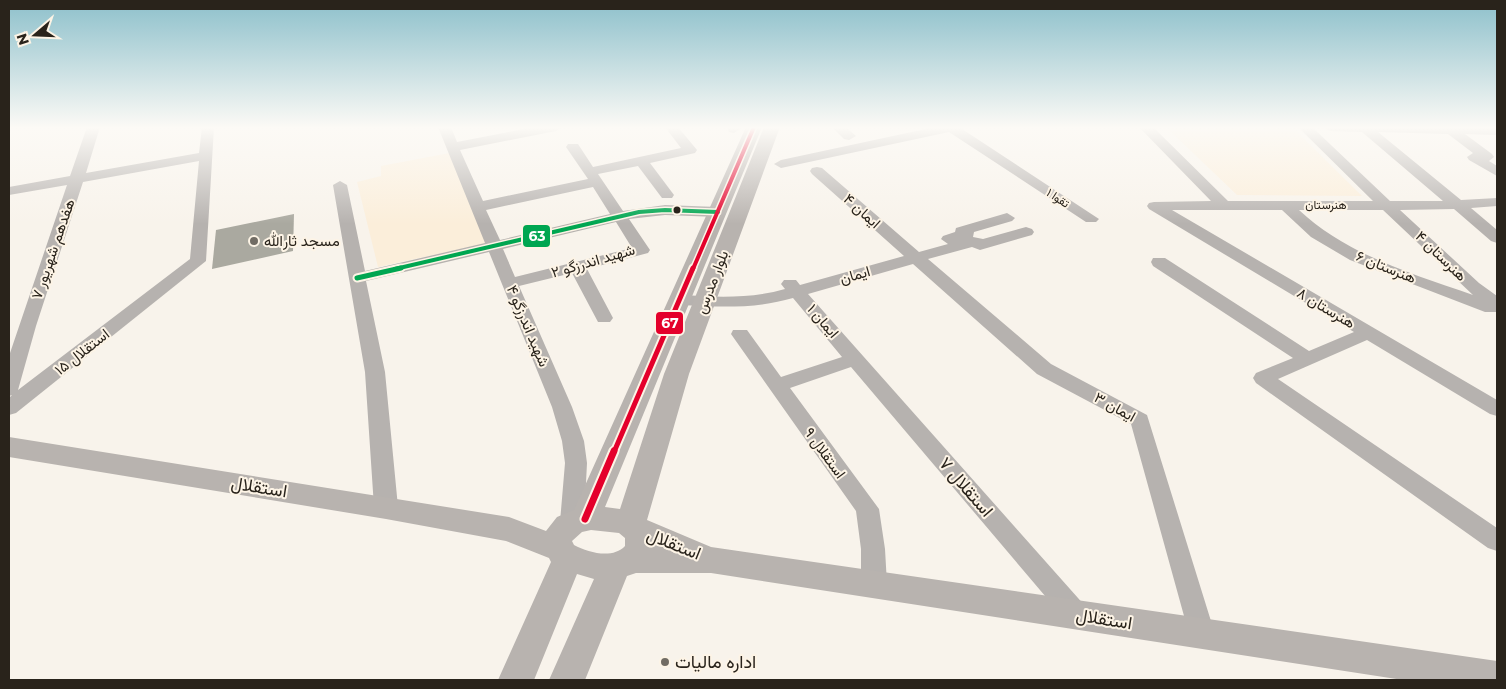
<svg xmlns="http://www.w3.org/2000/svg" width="1506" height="689" font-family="Montserrat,Vazirmatn,sans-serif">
<rect width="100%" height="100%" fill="#f8f3eb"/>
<path fill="#fbeeda" d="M1166,127h126l70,69 -125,-1z
M455,152l38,90 -115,25 -21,-85 24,-6v-10z"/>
<path fill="#aaa9a0" d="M294,214l-1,37 -81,18 4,-39z"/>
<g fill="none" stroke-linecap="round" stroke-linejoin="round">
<path fill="#b6b2af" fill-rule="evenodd" d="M87,127h13l-14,46 113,-20 3,-26h12l-8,134 -190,152 -7,2v-17l3,-3 -3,1v-40l58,-171 -58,10v-8l61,-11zM199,161l-9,98 -172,131 18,-64 47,-144z
M438,127h13l6,15 77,-15h28l-6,4 -96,19 23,51 105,-22 -22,-32 2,-3h10l15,23 88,-19 -16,-21h13l19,23 -2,3 -45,10 24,32 -2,3h-10l-24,-32 -40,8 25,37 42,-6 53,2 8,5 -8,5 -53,-2 -36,4 21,31 -2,3 -61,16 26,49 -3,4h-12l-26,-49 -53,13 53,121 12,34 3,22 -3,59 -4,7 -8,3 -8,-3 -4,-7 5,-59 -3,-22 -10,-34 -63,-155 -123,29 19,91 13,135 -4,7 -8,2 -8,-2 -4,-7 -9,-135 -32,-187 7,-4 7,4 18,86 120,-28zM593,187l17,27 -110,26 -14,-30zM616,222l16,26 -117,29 -12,-28z
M727,127h13v2l-6,4 -5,-1z
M832,127h14l10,9 -7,4 -5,-1z
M935,127h24l140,92 -3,3h-10l-137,-90 -168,36 -7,-4 7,-4z
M1139,127h14l75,74h145l-75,-74h14l78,74h53l-81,-69 -32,-1 -6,-4h173v8l-32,-1 27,20 2,3 -5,4 8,5v10l-28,-16 -2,-3 6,-4 -25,-19 -70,-2 83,68 36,-2v8l-26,2 26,22v13l-6,-2 -37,-32 -54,1 79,73 18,13v16h-12l-135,-52 -39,-23 -29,-27h-110l325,190v16l-7,-2 -123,-74 -89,39 219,149v23l-9,-3 -232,-165 -3,-5 3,-5 37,-15 -140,-92 -2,-4 2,-4h12l144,93 45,-19 -205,-123 -2,-3 2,-3 5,-1 57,-1zM1299,210h84l90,85c-60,-21 -126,-40 -174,-85z
M817,167l5,1 97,84 29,-8 -7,-5 2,-3 12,-4 1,-4 51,-15 8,5 -3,3 -38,11 -1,5 10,2 43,-12 6,2 2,3 -2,3 -52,15 -8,-3 -44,12 123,105 96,51 68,219 -4,9 -9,3 -9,-3 -4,-9 -58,-210 -94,-50 -124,-110 -105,30 278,313 4,8 -4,8 -9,4 -9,-4 -217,-256 -61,21 89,121 6,40 2,35 -4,8 -9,3 -9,-3 -4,-8v-35l-5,-38 -125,-177 2,-4h14l34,47 61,-20 -49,-59c-38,11 -74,9 -113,7l-6,-1 -3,-4 3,-4 6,-1c36,2 70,4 105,-6l-4,-5 3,-4h12l4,5 104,-29 -92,-82 -2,-3 2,-3z"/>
<path fill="#b8b3af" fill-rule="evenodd" d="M746,127h16l-157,380 15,2 44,-135 100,-247h16l-91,247 -42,146 64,27 786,114v19h-94l-692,-107h-75l-9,3 -42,104h-36l45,-101 -17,-5 -43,106h-36l53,-118 -2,-4 -43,-17 -120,-22 -377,-62v-20l500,80 37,14 11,-14 17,-7zM591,530l28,3 6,5v8c-12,13 -36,7 -51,-1l-2,-4 10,-9z"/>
<defs>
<path id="bus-1-far1" d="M395,269l244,-57 26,-2 53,2"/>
<path id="bus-1" d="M357,278l44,-10"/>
<path id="bus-2-far2" d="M693,269l61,-142"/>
<path id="bus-2-far1" d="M614,452l79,-184"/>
<path id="bus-2" d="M585,519l29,-68"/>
</defs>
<use href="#bus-1-far1" stroke="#fdf4e6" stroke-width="7"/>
<use href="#bus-1" stroke="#fdf4e6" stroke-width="9"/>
<use href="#bus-2-far2" stroke="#fdf4e6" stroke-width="7"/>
<use href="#bus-2-far1" stroke="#fdf4e6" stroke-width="9"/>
<use href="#bus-2" stroke="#fdf4e6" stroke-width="11"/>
<use href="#bus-1-far1" stroke="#00a651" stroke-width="4"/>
<use href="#bus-1" stroke="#00a651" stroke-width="5"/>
<use href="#bus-2-far2" stroke="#e4002b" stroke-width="4"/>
<use href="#bus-2-far1" stroke="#e4002b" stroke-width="5"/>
<use href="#bus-2" stroke="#e4002b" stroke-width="7"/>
</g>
<linearGradient id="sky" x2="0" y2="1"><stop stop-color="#8dc0cb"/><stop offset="0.57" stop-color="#fcfaf6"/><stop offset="1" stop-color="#fcfaf6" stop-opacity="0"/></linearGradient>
<rect width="1506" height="224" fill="url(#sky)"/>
<circle fill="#29231b" stroke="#fdf4e6" stroke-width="2" cx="677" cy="210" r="4.5"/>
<g fill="#716c64" stroke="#fdf4e6" stroke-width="2">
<circle cx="254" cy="241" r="5"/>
<circle cx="665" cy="662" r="5"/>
</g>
<g text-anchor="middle" stroke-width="4" stroke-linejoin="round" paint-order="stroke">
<g font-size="12" fill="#29231b" stroke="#fdf4e6">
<text transform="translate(1058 198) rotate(33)" y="4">تقوا ۱</text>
<text x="1326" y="209">هنرستان</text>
</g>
<g font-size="15" fill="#29231b" stroke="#fdf4e6">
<text transform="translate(862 211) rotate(42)" y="5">ایمان ۴</text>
<text transform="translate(53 249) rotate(-71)" y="5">هفدهم شهریور ۷</text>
<text transform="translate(1441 256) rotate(44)" y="5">هنرستان ۴</text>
<text transform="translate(593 261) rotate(-16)" y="5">شهید اندرزگو ۲</text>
<text transform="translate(1386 267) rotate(22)" y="5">هنرستان ۶</text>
<text transform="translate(855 275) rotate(-16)" y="5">ایمان</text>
<text transform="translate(712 282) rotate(-69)" y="5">بلوار مدرس</text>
<text transform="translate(1326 308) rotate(31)" y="5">هنرستان ۸</text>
<text transform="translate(823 321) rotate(49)" y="5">ایمان ۱</text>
<text transform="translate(528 326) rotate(67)" y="5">شهید اندرزگو ۴</text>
<text transform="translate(82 352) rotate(-38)" y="5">استقلال ۱۵</text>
<text transform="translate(1115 407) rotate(29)" y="5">ایمان ۳</text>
<text transform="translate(825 453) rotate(54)" y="5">استقلال ۹</text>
</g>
<g font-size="15" fill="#29231b" stroke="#fdf4e6" text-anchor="start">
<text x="264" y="246">مسجد ثارالله</text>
</g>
<g font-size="18" fill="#29231b" stroke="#fdf4e6">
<text transform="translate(259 487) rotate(9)" y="6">استقلال</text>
<text transform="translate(966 487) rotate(49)" y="6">استقلال ۷</text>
<text transform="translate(674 544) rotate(22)" y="6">استقلال</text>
<text transform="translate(1104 619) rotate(9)" y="6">استقلال</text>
</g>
<g font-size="18" fill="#29231b" stroke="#fdf4e6" text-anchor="start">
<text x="675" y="668">اداره مالیات</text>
</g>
</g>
<g stroke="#fdf4e6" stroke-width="2">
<rect x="522" y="224" width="29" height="24" rx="5" fill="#00a651"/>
<rect x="655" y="311" width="29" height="24" rx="5" fill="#e4002b"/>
</g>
<g font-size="14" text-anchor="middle" font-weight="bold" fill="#fff">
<text x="537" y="241">63</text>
<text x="670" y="328">67</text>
</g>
<rect width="1506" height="689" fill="none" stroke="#29231b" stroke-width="20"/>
<g transform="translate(35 35) rotate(251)" stroke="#fdf4e6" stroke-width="4" paint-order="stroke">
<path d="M0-4L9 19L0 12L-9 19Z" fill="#29231b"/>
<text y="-8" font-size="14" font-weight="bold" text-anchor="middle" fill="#29231b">N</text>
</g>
</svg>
